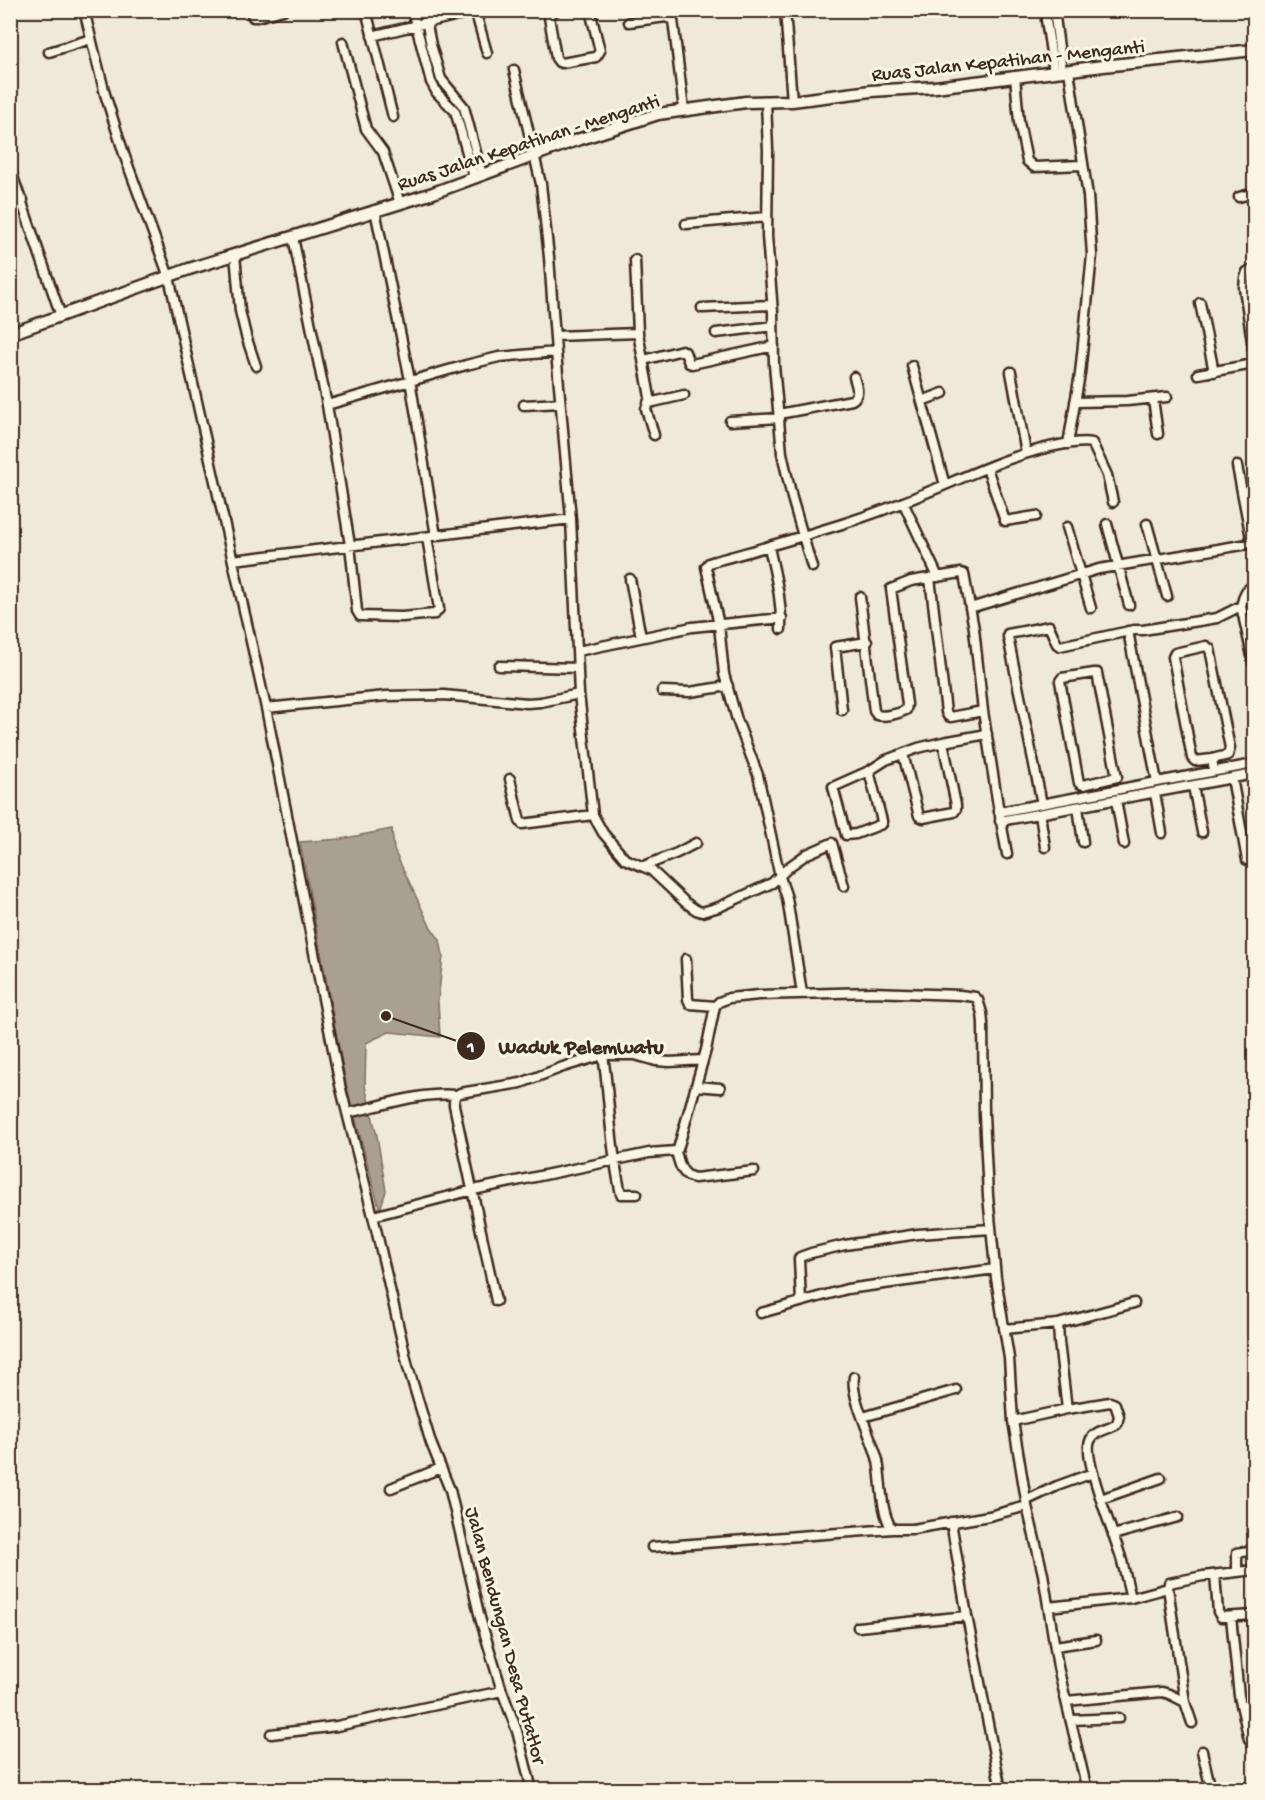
<svg xmlns="http://www.w3.org/2000/svg" width="1265" height="1800" font-family="'Gochi Hand',sans-serif">
<rect width="100%" height="100%" fill="#f0e9d9"/>
<filter id="ink" filterUnits="userSpaceOnUse"><feTurbulence type="fractalNoise" baseFrequency=".0167" numOctaves="2"/><feDisplacementMap in="SourceGraphic" scale="12" xChannelSelector="R" yChannelSelector="G"/><feConvolveMatrix kernelMatrix="1 2 1 2 8 2 1 2 1" color-interpolation-filters="sRGB"/></filter>
<g filter="url(#ink)">
<path fill="#aaa091" stroke="#7e7163" stroke-width="1.5" d="M392,829l2,21 36,76 10,14 3,16 -5,45 2,36 -51,-5 -23,11 -1,43 12,50 9,55 -6,19 -34,-126 -46,-242 41,-3z"/>
<g fill="none" stroke-linecap="round" stroke-linejoin="round">
<defs>
<path id="minor" d="M84,10l21,84 20,63 44,120 97,431 74,377 33,131 35,151 23,76 19,47 30,128 22,73 15,40 15,59
M250,10l3,7h4l26,-7
M366,10l27,107
M412,10l19,72 6,11 18,18 19,66
M424,10l7,35 10,34 23,28 18,68
M475,10l12,43
M557,10l-6,3 -2,4 7,41 3,4 3,1 34,-6 4,-6 -10,-41
M785,10l7,91
M1046,10v10l8,52
M1052,10l3,7 7,54
M629,22l37,-5 7,3 11,90
M372,36l103,-25
M343,42l23,87 17,23 17,51
M49,52l42,-13
M514,70l27,114 8,73 7,95 15,167 8,175 14,121 10,18 22,26 26,11 35,33 10,7 6,2 17,-5 53,-24 18,-17 17,-12 25,-11 12,43
M1015,76l4,46 8,39 7,6 49,-2
M766,102l2,48 -1,86 6,76 1,53 8,88 10,45 20,69
M10,168l51,148
M1239,197l15,-4
M10,203l13,-3
M375,210l35,170 26,156
M686,224l81,-7
M293,237l34,168 23,140 7,66 3,5 42,1 33,-3 4,-5 -12,-72
M235,254l5,57 6,25 10,30
M635,260l3,73 12,64 -4,12 8,26
M1254,269l-7,3 -2,6 -1,10 10,67
M1200,303l14,69
M702,308l70,-3
M716,333l57,-7
M555,336l83,-3
M644,360l38,-10 3,2 4,11 3,1 82,-18
M912,366l33,119
M1011,372l15,81
M1198,374l56,-10
M1153,399l5,35
M922,401l21,-8
M1075,402l52,-1 40,-4
M649,403l35,-8
M327,405l139,-40 33,-8 57,-5
M524,405l36,-2
M779,414l73,-14c9,-6 4,-15 2,-23
M730,421l50,-3
M1068,444l12,-70 12,-119 -4,-59 -19,-125
M1237,466l15,77
M987,468l18,53 31,-5
M903,502l35,75
M1107,524l22,81
M1147,524l20,72
M1067,527l24,81
M769,547c6,28 13,52 12,82
M233,560l338,-41
M930,578l16,134 2,4 3,1 32,-6
M630,579l11,58
M860,597l14,114 3,4c8,2 21,-1 29,-5l1,-6 -16,-115 20,-8 50,-8 3,1 10,55 9,82 16,101 158,-30 -29,-151
M1241,606l13,59
M970,608l129,-39 155,-26
M578,651l114,-24 90,-9
M499,666l79,2
M1094,673h3l20,104 -34,8 -4,-2 -19,-102 2,-3z
M662,691l28,1 38,-6
M266,708l120,-12 58,-1 83,8 14,-1 38,-8
M842,710l-7,-63 32,-5
M903,754l16,62 4,2 31,-6 2,-3v-4l-13,-63 44,-8
M1212,759l16,-4 2,-7 -20,-99 -4,-3 -31,7 -2,4 19,101 3,3 17,-2 2,12
M869,771l13,50v3l-26,10 -10,1 -13,-48 36,-16 17,-11 32,-12 25,-6
M1232,778l15,82
M510,779l10,42 2,3 71,-9
M1157,782l97,-18
M1193,786l9,46
M1155,793l7,40
M1116,800l8,44
M1042,804l-34,-167v-3l41,-8 8,18 3,2 74,-16h9l74,-12 24,-12c3,-9 3,-18 13,-19
M1078,807l5,35
M1040,814l5,33
M1000,816l7,38
M1000,821l254,-47
M644,866l33,-13 19,-10
M686,959l2,40 2,5 25,2
M802,993l-15,-95 -7,-21 -22,-102 -21,-55 -13,-46 -5,-49 -13,-58 3,-4 6,-2c43,-11 85,-24 127,-37 29,-9 58,-20 86,-32 44,-18 89,-40 137,-48 9,-1 19,-3 27,-1l15,32 6,27
M603,1055c7,46 7,93 18,139h16
M696,1086l24,2
M347,1113c35,-7 72,-21 108,-18
M676,1151c3,12 5,25 19,27l59,-7
M373,1216l100,-26 176,-37 27,-2 2,-2 28,-99 9,-44 4,-4 10,-4 30,-3 113,-3 88,3 15,2 3,3 4,13 1,10 1,92 4,81 8,82 13,80 4,63 14,85 16,68 15,93 29,123
M496,1301l-42,-196c0,-6 0,-9 6,-12l61,-10 42,-16 40,-12h32l21,6 14,1 32,-2
M801,1301l-2,-42 1,-2 11,-4 34,-8 73,-11 73,-5
M761,1313l86,-24 148,-20
M1058,1324l1,18 8,67
M1004,1329l54,-5 76,-21
M854,1377c-4,20 19,62 24,84 4,21 2,50 14,68h21l76,-13 38,-10
M863,1417l93,-27
M1013,1421l54,-12 43,-7 5,2 4,12 -2,8c-8,6 -23,6 -27,17 -8,18 26,97 32,120 3,12 6,25 9,37
M391,1488l50,-20
M1101,1499l60,-21
M1027,1500l30,-14 36,-13
M951,1522l16,94 34,174
M1113,1535l65,-18
M652,1547l240,-18
M1237,1572v-19l17,-3
M1215,1575l3,37 3,5 33,-2
M1168,1588l17,114 7,21
M1048,1607l83,-9 37,-10 1,-5 34,-7 51,-6
M1231,1617l8,79 10,43 2,2 3,1
M858,1627l109,-11
M1055,1646l41,-6
M1066,1701l96,-9 7,2 16,8
M1071,1720l48,-2
M271,1734l66,-8 165,-35
M1202,1751l9,39"/>
<path id="major" d="M10,334l179,-65 244,-76 138,-51 87,-28 88,-12 46,-1 79,-10 64,-4 168,-21 151,-16"/>
</defs>
<use href="#minor" stroke="#3b2a1e" stroke-width="13"/>
<use href="#major" stroke="#3b2a1e" stroke-width="15"/>
<use href="#minor" stroke="#fcf5e5" stroke-width="8"/>
<use href="#major" stroke="#fcf5e5" stroke-width="10"/>
</g>
</g>
<g text-anchor="middle" stroke-width="6" stroke-linejoin="round" paint-order="stroke">
<g font-size="20" fill="#3b2a1e" stroke="#fcf5e5">
<text transform="translate(1008 59) rotate(-6)" y="7">Ruas Jalan Kepatihan - Menganti</text>
<text transform="translate(528 141) rotate(-18)" y="7">Ruas Jalan Kepatihan - Menganti</text>
<text transform="translate(507 1635) rotate(75)" y="7">Jalan Bendungan Desa Putatlor</text>
</g>
</g>
<path fill="none" stroke="#3b2a1e" stroke-width="2" d="M386 1016L471 1046"/>
<g fill="#3b2a1e" stroke="#fcf5e5" stroke-width="2">
<circle cx="386" cy="1016" r="6"/>
<circle cx="471" cy="1046" r="15"/>
</g>
<g font-size="18" text-anchor="middle" font-weight="bold" fill="#fff">
<text x="471" y="1052">1</text>
</g>
<g font-size="21" text-anchor="middle" font-weight="bold" fill="#3b2a1e" stroke="#fcf5e5" stroke-width="6" stroke-linejoin="round" paint-order="stroke">
<text x="581" y="1053">Waduk Pelemwatu</text>
</g>
<rect width="1265" height="1800" fill="none" stroke="#fcf5e5" stroke-width="36"/>
<rect x="18" y="18" width="1229" height="1764" fill="none" stroke="#3b2a1e" stroke-width="2" filter="url(#ink)"/>
</svg>
